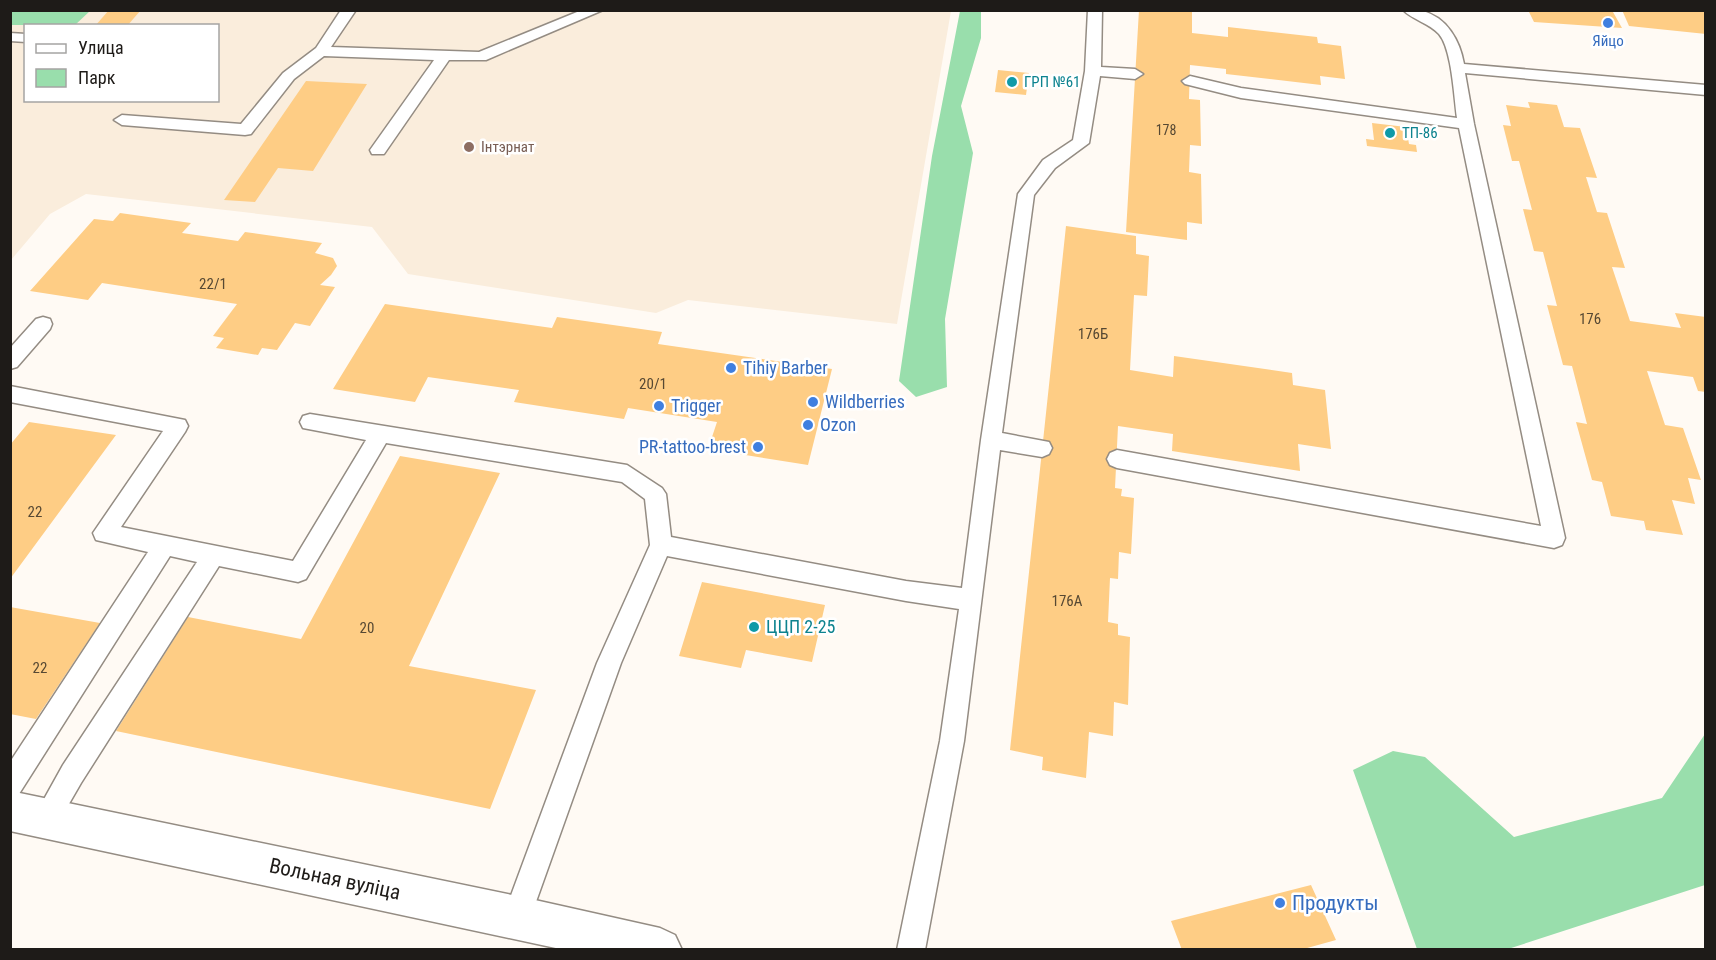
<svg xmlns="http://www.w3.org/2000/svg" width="1716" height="960" font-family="'Roboto Condensed',sans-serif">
<rect width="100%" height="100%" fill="#fffaf4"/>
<path fill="#faeddc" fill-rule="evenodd" d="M11,11h940l-54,313 -209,-24 -32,13 -248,-39 -36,-47 -286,-33 -36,20 -39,46zM26,26h192v74h-192z"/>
<path fill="#99deac" d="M11,10h79v1l-15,14h-64z
M960,11h21v27l-20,68 12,47 -28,166 2,68 -31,10 -17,-16 33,-225z
M1705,734v151l-197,64h-91l-64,-179 40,-19 32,6 89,80 148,-39z"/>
<path fill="#fecd85" d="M109,10h32l-14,16h-32z
M1139,10h53v23l36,4v-10l89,10 1,6 23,3 4,33 -25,-3 1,9 -95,-11v-5l-36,-4 -1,34 11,1 1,46 -11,-1 -1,27 12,2 1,50 -15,-2v18l-61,-8z
M1528,10l85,2 9,16 -88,-6z
M1622,10l84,2v22l-77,-8z
M998,70l31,3 -3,22 -31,-3z
M306,81l61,3 -54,87 -35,-3 -23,34 -31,-2z
M1528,102l29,3 7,22 16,1 17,50 -11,-1 11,35 10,1 18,55 -13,-1 18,54 51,7 -6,-15 31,4v75l-8,-1 -5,-14 -46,-6 18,54 18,3 18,52 -13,-2 7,26 -23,-4 11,35 -37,-5 -2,-9 -33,-5 -9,-34 -10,-2 -16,-58 11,2 -15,-58 -9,-1 -16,-60 10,1 -14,-54 -9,-1 -11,-42 9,1 -13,-49h-7l-9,-36 8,1 -5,-21 24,3z
M1372,123l34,4 3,17 7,1 1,7 -50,-6 -1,-7 8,1z
M120,213l71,10 -9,10 56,8 7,-9 77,11 -7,10 18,5 4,8 -6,9 -11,10 15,2 -25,39 -15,-3 -18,27 -15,-2 -4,7 -42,-7 8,-10 -11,-2 24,-32 -135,-21 -14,17 -58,-9 64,-72 19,2z
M1066,226l70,10v18l13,2 -2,40 -13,-1 -4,75 43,7 1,-21 118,17 1,12 32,5 6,59 -33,-5 2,27 -128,-20 1,-17 -55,-8 -3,62 7,1 -1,7 13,2 -3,56 -12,-2 -1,27 -8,-1 -2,44 10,2v11l12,2 -2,68 -14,-3 -1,34 -24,-4 -3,46 -44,-8 1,-13 -33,-7z
M385,304l167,24 5,-11 105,15 -4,12 174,25 -24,96 -100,-16 9,-27 -89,-14 -4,11 -110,-17 5,-12 -91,-13 -13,25 -82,-13z
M29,422l87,13 -106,144v-134z
M400,456l100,17 -91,193 127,24 -46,119 -374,-78 72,-114 113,22z
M702,582l123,23 -13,57 -66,-12 -5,18 -62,-12z
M10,607l90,16 -64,96 -26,-5z
M1311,885l25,55 -36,10h-118l-11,-29z"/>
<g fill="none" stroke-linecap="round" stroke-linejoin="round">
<defs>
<path id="service" d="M341,10h15l-25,37 148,5 103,-42h21l-117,50h-37l-65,94h-12l-2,-4 64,-90 -110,-4 -30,23 -43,55 -6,1 -123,-10 -8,-5 8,-5 119,9 42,-51 33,-25z
M1088,10h14l-1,57 34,2 8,5 -8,5 -35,-3 -11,67 -34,25 -21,27 -32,238 47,9 3,6 -3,6 -7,3 -42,-7 -36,291 -39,209h-28l43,-209 19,-132 -53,-8 -239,-45 -46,107 -94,264 -10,4 -10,-4 -4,-10 94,-254 53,-118 -5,-46 -23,-17 -236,-39 -80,136 -8,3 -79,-16 -138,217 -26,45 -9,4 -9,-4 -4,-9 30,-54 134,-203 -27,-6 -151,238 -9,3v-35l138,-210 -52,-12 -3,-7 70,-102 -153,-29v-16l175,34 3,6 -3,6 -64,95 172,34 73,-121 -63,-12 -3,-6 3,-6 7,-2 317,51 35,23 4,6 5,43 235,44 56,7 19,-148 37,-246 25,-34 30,-20 12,-69z
M1403,10c6,0 14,-1 19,1 25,6 38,30 42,53l242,21v10l-241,-22 9,51 91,414 -3,7 -8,3 -437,-80 -7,-3 -3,-6 3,-6 7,-3 424,76 -82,-398 -218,-30 -56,-14 -3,-3 8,-5 51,12 216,30c-3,-21 -5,-69 -18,-84 -10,-11 -26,-14 -36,-24z
M10,33l16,1v8l-16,-1z
M43,317l7,2 2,5 -2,5 -33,38 -7,2v-21l26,-29z"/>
<path id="minor" d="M10,791l507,105 143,32 15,7 7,15h-117l-555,-119z"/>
</defs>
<use href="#service" stroke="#948c83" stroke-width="3"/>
<use href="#minor" stroke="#948c83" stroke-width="3"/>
<use href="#service" fill="#fff" fill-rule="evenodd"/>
<use href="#minor" fill="#fff" fill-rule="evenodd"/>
</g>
<g fill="#3f7fe0" stroke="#fff" stroke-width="2">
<circle cx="1608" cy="23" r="6"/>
<circle cx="731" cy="368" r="6"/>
<circle cx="813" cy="402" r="6"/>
<circle cx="659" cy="406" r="6"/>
<circle cx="808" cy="425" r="6"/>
<circle cx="758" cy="447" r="6"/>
<circle cx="1280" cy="903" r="6"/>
</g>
<g fill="#0f9aa8" stroke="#fff" stroke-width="2">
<circle cx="1012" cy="82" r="6"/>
<circle cx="1390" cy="133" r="6"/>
<circle cx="754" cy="627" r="6"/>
</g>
<circle fill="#8d6e63" stroke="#fff" stroke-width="2" cx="469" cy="147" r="6"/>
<g text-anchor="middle" stroke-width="5" stroke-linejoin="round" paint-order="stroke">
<g font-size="14" fill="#564833">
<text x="1166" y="135">178</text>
</g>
<g font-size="15" fill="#366cbe" stroke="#fff">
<text x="1608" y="46">Яйцо</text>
</g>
<g font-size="15" fill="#0d838f" stroke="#fff" text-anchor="start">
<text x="1024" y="87">ГРП №61</text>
<text x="1402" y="138">ТП-86</text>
</g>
<g font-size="15" fill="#785e54" stroke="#fff" text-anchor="start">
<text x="481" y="152">Інтэрнат</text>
</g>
<g font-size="15" fill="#564833">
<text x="213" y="289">22/1</text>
<text x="1590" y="324">176</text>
<text x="1093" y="339">176Б</text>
<text x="653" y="389">20/1</text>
<text x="35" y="517">22</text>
<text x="1067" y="606">176А</text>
<text x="367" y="633">20</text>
<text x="40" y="673">22</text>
</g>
<g font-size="18" fill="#366cbe" stroke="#fff" text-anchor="start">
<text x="743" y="374">Tihiy Barber</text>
<text x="825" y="408">Wildberries</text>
<text x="671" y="412">Trigger</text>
<text x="820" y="431">Ozon</text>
<text x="746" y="453" text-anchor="end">PR-tattoo-brest</text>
</g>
<g font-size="18" fill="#0d838f" stroke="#fff" text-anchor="start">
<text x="766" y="633">ЦЦП 2-25</text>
</g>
<g font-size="21" fill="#1e1b18" stroke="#fff">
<text transform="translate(335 879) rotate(12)" y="7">Вольная вуліца</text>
</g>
<g font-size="21" fill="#366cbe" stroke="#fff" text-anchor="start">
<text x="1292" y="910">Продукты</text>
</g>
</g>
<rect width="1716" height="960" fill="none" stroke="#1e1b18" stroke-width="24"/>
<rect x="24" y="24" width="195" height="78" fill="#ffffff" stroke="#a5a4a3" stroke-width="1.5"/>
<rect x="36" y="44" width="30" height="9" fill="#ffffff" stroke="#a5a4a3" stroke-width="1.5"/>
<text x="78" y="54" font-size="18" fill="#1e1b18">Улица</text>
<rect x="36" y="69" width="30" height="18" fill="#99deac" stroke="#a5a4a3" stroke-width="1.5"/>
<text x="78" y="84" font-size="18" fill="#1e1b18">Парк</text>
</svg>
